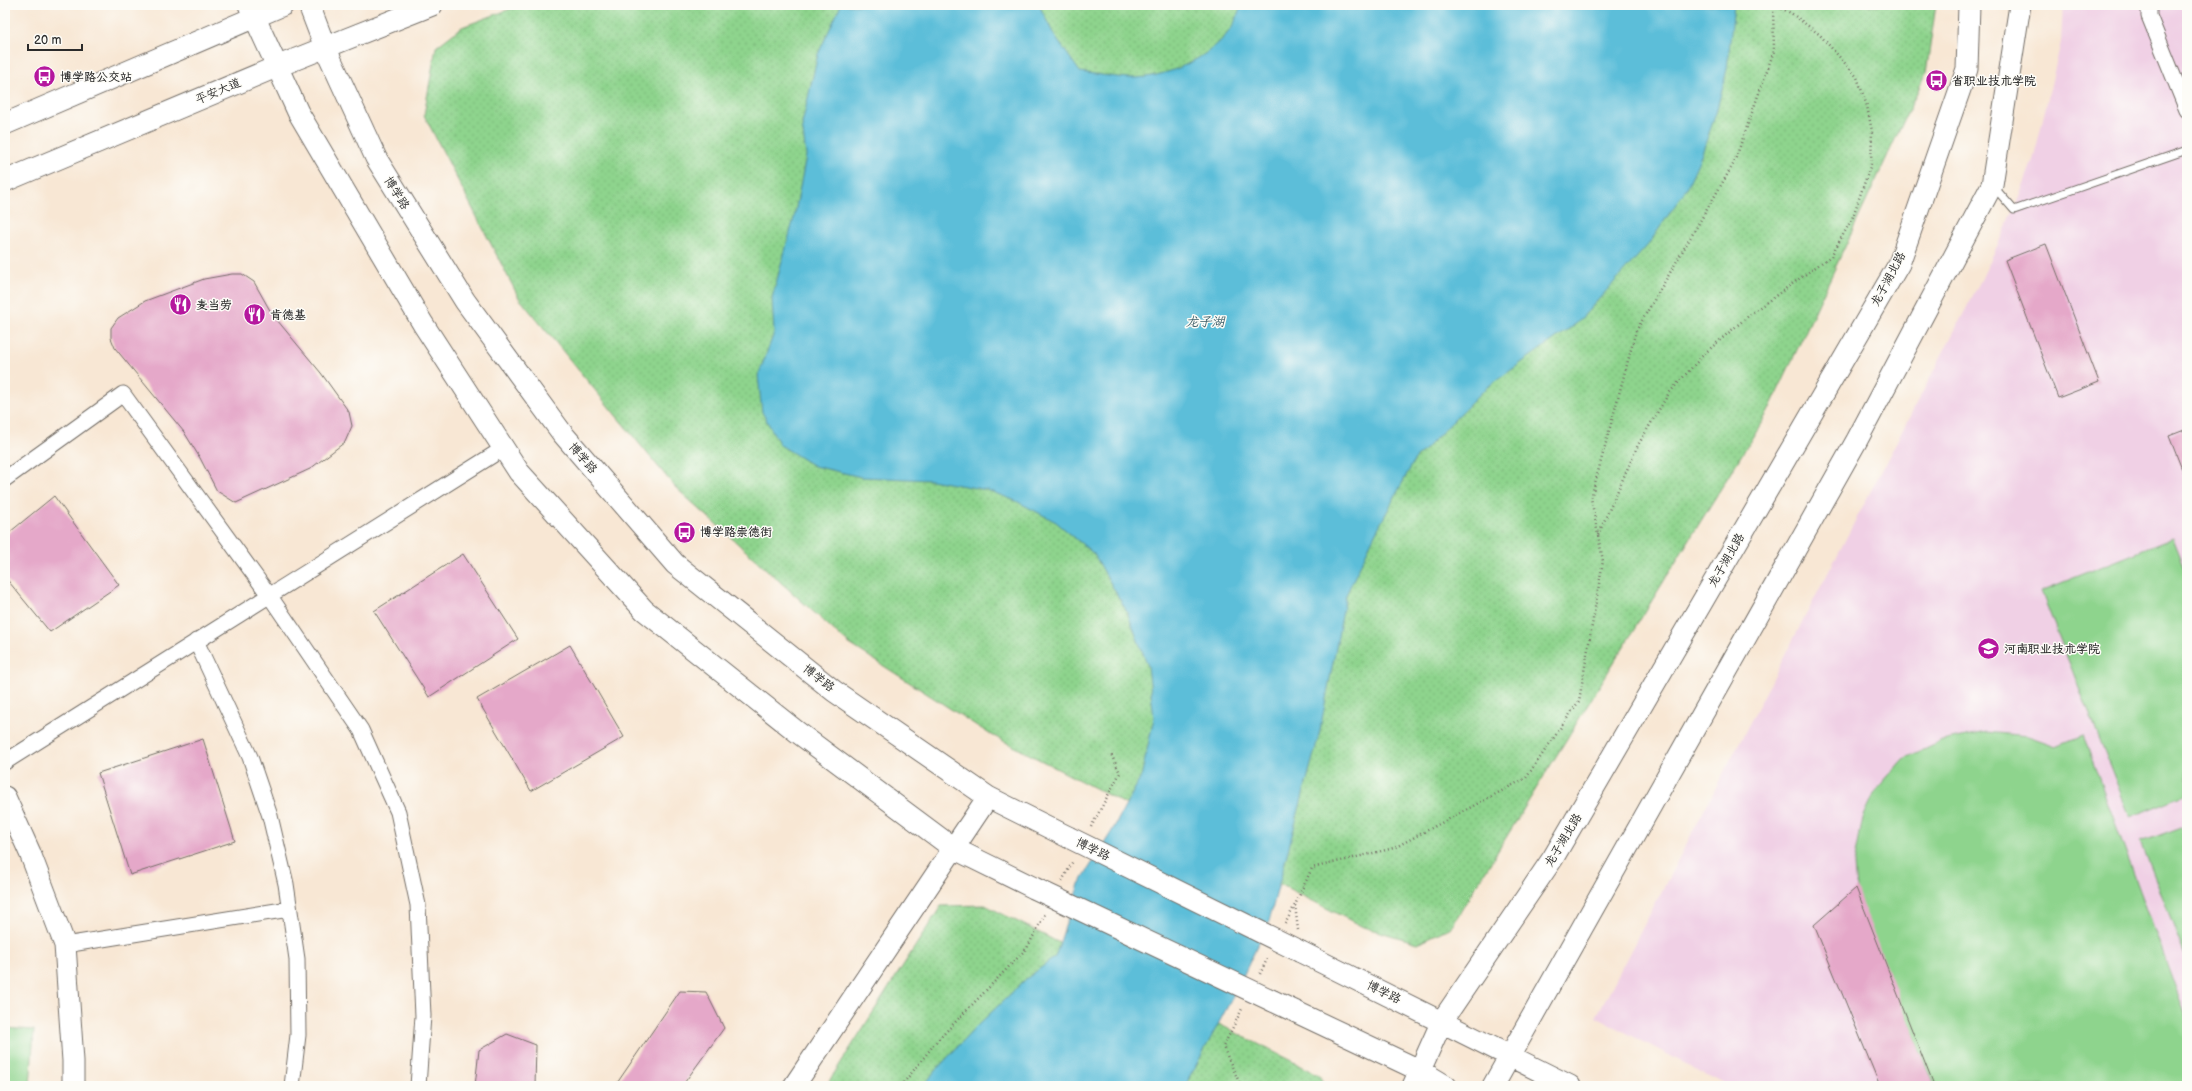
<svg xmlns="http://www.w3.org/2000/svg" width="2192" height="1091" font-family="'Balsamiq Sans','LXGW WenKai TC',sans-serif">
<defs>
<pattern id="park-dots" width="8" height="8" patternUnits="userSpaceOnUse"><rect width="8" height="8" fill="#8ed48d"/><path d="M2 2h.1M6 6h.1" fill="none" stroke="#7bb67a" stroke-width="1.8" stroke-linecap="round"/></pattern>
</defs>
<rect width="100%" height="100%" fill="#fdfcf7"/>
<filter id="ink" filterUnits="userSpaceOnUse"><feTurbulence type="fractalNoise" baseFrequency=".025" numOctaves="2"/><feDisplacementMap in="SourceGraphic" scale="8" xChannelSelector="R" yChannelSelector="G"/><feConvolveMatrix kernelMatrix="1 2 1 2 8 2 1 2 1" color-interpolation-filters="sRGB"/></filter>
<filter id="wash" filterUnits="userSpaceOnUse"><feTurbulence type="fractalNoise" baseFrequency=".012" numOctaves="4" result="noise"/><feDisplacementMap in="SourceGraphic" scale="16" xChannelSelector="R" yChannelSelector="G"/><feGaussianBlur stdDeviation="0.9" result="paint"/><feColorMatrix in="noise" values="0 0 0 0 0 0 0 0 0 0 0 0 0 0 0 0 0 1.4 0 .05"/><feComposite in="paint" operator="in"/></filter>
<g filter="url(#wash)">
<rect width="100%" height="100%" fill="#f8e7d4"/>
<path fill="#f0d0e5" d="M2063,5h124v1081h-459l-132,-69 385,-737 33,-70 20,-53 27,-115z"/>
<path fill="#8ed48d" stroke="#5c805c" d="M2173,538l14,35v221l-57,23 -89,-226z
M1986,732l42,4 28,10 27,-11 104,284v67h-252l-78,-184 -3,-38 9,-46 13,-28 27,-31 39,-18z
M2187,825v135l-46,-118z
M5,1028l29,2 -4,56h-25z"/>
<path fill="url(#park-dots)" stroke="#5c805c" d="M521,5h1415l-10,68 -158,339 -317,515 -33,16 -55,-16 -375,-194 -140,-90 -173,-156 -156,-189 -95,-183 12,-68 26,-20z
M985,905l334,170 6,11h-499l115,-180z"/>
<path fill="#5bbed9" stroke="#437482" d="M841,5h198l15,30 26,37c16,2 33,5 49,6 35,1 80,-19 101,-48 5,-6 8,-17 11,-25h493l-7,64 -11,44 -15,43 -15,33 -38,56 -71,78 -91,65 -71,71 -40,75 -29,61 -27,140 -50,186 -32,68 -52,97h-261l10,-14 43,-46 49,-47 29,-22 24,-73 33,-53 29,-54 13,-59 -6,-52 -21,-54 -33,-58 -38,-32 -40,-21 -29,-11 -56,-10 -70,-3 -47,-11 -34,-21 -18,-33 -4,-36 16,-43 -2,-35 22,-80 12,-62 -4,-32 16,-70z"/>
<g id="blocks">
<path fill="#e5a8c9" d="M2046,244l53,138 -41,16 -53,-138z
M232,274h10l12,8 18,32 49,59 28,39 3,14 -7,16 -35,27 -74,34 -19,-12 -17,-33 -16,-26 -69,-84 -4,-10v-10l7,-10 27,-17 59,-22z
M2187,429v53l-18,-46z
M54,496l65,89 -69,47 -45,-55v-41z
M463,554l55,85 -89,58 -55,-86z
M570,645l54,92 -93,54 -54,-92z
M203,739l32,102 -105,34 -32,-102z
M1856,888l78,198h-54l-66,-161z
M680,991l26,1 18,36 -42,58h-67z
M507,1034l29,11 -1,41h-60l4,-36z"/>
</g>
</g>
<g filter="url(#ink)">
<use href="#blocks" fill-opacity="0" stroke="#736d66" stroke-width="1"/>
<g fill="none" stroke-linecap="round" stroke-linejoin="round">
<defs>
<path id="lane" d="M1994,187l20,23 173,-60"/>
<path id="street" d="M2149,5v11l38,94
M5,479l118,-85 146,201 92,135 37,82 20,93 5,111 -5,70
M196,641l54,116 20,59 16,68 11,75 1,76 -6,51
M5,762l499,-314
M65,945l224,-36"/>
<path id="secondary" d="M249,5l49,107 125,212 96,148 125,138 152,121 157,117 81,40
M309,5l16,42 51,111 89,143 97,132 113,131 159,127 154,106 80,40
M5,124l278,-119
M5,181l271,-114 156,-62
M5,797l25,56 35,92 8,116v25
M1301,952l269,134
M1273,1001l148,70 25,15
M794,1086l194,-289
M1413,1086l29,-65 111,-163 346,-594 68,-195 2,-64
M1493,1086l364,-646 135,-255 28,-180"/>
</defs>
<use href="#lane" stroke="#736d66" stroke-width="9"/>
<use href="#street" stroke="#736d66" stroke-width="17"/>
<use href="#secondary" stroke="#736d66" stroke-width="23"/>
<path stroke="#736d66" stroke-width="2.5" stroke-dasharray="1 3" stroke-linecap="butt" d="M1598,535l40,-90 31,-52 36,-40 48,-41 78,-56 21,-37 19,-55 1,-33 -5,-25 -10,-29 -37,-42 -29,-22 -17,-8
M1091,827l29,-54 -9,-19
M1062,881l11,-20
M1285,924l10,-19
M1298,930l-3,-25 17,-37 82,-20 132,-70 53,-77 24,-140 -12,-63 45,-167 98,-168 40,-112 -1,-46
M1260,974l8,-17
M901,1086l36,-45 90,-93 18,-34
M1241,1086l-18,-39 20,-40"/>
<use href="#lane" stroke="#fff" stroke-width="7"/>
<use href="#street" stroke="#fff" stroke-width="15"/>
<use href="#secondary" stroke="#fff" stroke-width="21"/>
<defs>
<path id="secondary-bridge" d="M1068,837l233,115
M1034,888l239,113"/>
</defs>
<use href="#secondary-bridge" stroke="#736d66" stroke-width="23" stroke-linecap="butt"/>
<use href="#secondary-bridge" stroke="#fff" stroke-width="21"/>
</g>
</g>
<defs>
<symbol id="bus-disc" viewBox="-11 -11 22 22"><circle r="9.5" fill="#b5179e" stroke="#fdfcf7"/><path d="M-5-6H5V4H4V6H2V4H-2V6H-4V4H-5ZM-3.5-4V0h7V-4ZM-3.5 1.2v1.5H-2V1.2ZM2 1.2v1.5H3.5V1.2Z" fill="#fff"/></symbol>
<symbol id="restaurant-disc" viewBox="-11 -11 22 22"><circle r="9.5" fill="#b5179e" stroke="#fdfcf7"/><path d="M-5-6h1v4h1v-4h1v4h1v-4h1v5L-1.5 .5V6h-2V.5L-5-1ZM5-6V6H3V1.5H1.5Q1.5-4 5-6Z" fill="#fff"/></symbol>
<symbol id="university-disc" viewBox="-11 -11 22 22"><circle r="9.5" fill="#b5179e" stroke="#fdfcf7"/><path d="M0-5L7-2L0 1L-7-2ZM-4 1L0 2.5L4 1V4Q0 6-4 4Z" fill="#fff"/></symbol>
</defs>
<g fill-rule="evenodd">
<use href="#bus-disc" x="32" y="64" width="25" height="25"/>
<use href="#bus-disc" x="1924" y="68" width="25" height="25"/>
<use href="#restaurant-disc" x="168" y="292" width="25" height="25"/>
<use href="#restaurant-disc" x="242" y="302" width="25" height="25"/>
<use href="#bus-disc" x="672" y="520" width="25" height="25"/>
<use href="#university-disc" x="1976" y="636" width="25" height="25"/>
</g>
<g text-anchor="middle" stroke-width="3" stroke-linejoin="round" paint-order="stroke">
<g font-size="12" font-weight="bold" fill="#2b2b2b" stroke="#fdfcf7" text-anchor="start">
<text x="60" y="81">博学路公交站</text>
<text x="1952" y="85">省职业技术学院</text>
<text x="196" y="309">麦当劳</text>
<text x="270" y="319">肯德基</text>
<text x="700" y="536">博学路崇德街</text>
<text x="2004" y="653">河南职业技术学院</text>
</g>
<g font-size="12" fill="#2b2b2b" stroke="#fdfcf7">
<text transform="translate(218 91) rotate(-23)" y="4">平安大道</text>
<text transform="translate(397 193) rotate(58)" y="4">博学路</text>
<text transform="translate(1888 279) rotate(-62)" y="4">龙子湖北路</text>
<text transform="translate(583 458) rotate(49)" y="4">博学路</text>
<text transform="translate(1726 560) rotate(-60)" y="4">龙子湖北路</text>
<text transform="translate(819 678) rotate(38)" y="4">博学路</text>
<text transform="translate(1563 840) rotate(-59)" y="4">龙子湖北路</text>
<text transform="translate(1093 849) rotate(26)" y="4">博学路</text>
<text transform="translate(1384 992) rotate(26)" y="4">博学路</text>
</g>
<g font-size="13" font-style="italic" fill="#3c5e68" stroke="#fdfcf7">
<text x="1205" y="326">龙子湖</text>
</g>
</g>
<rect width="2192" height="1091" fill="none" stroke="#fdfcf7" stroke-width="20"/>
<path d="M28 44v6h54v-6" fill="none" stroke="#2b2b2b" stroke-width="2"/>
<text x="34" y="44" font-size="12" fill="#2b2b2b" stroke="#fdfcf7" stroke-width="3" paint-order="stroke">20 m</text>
</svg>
